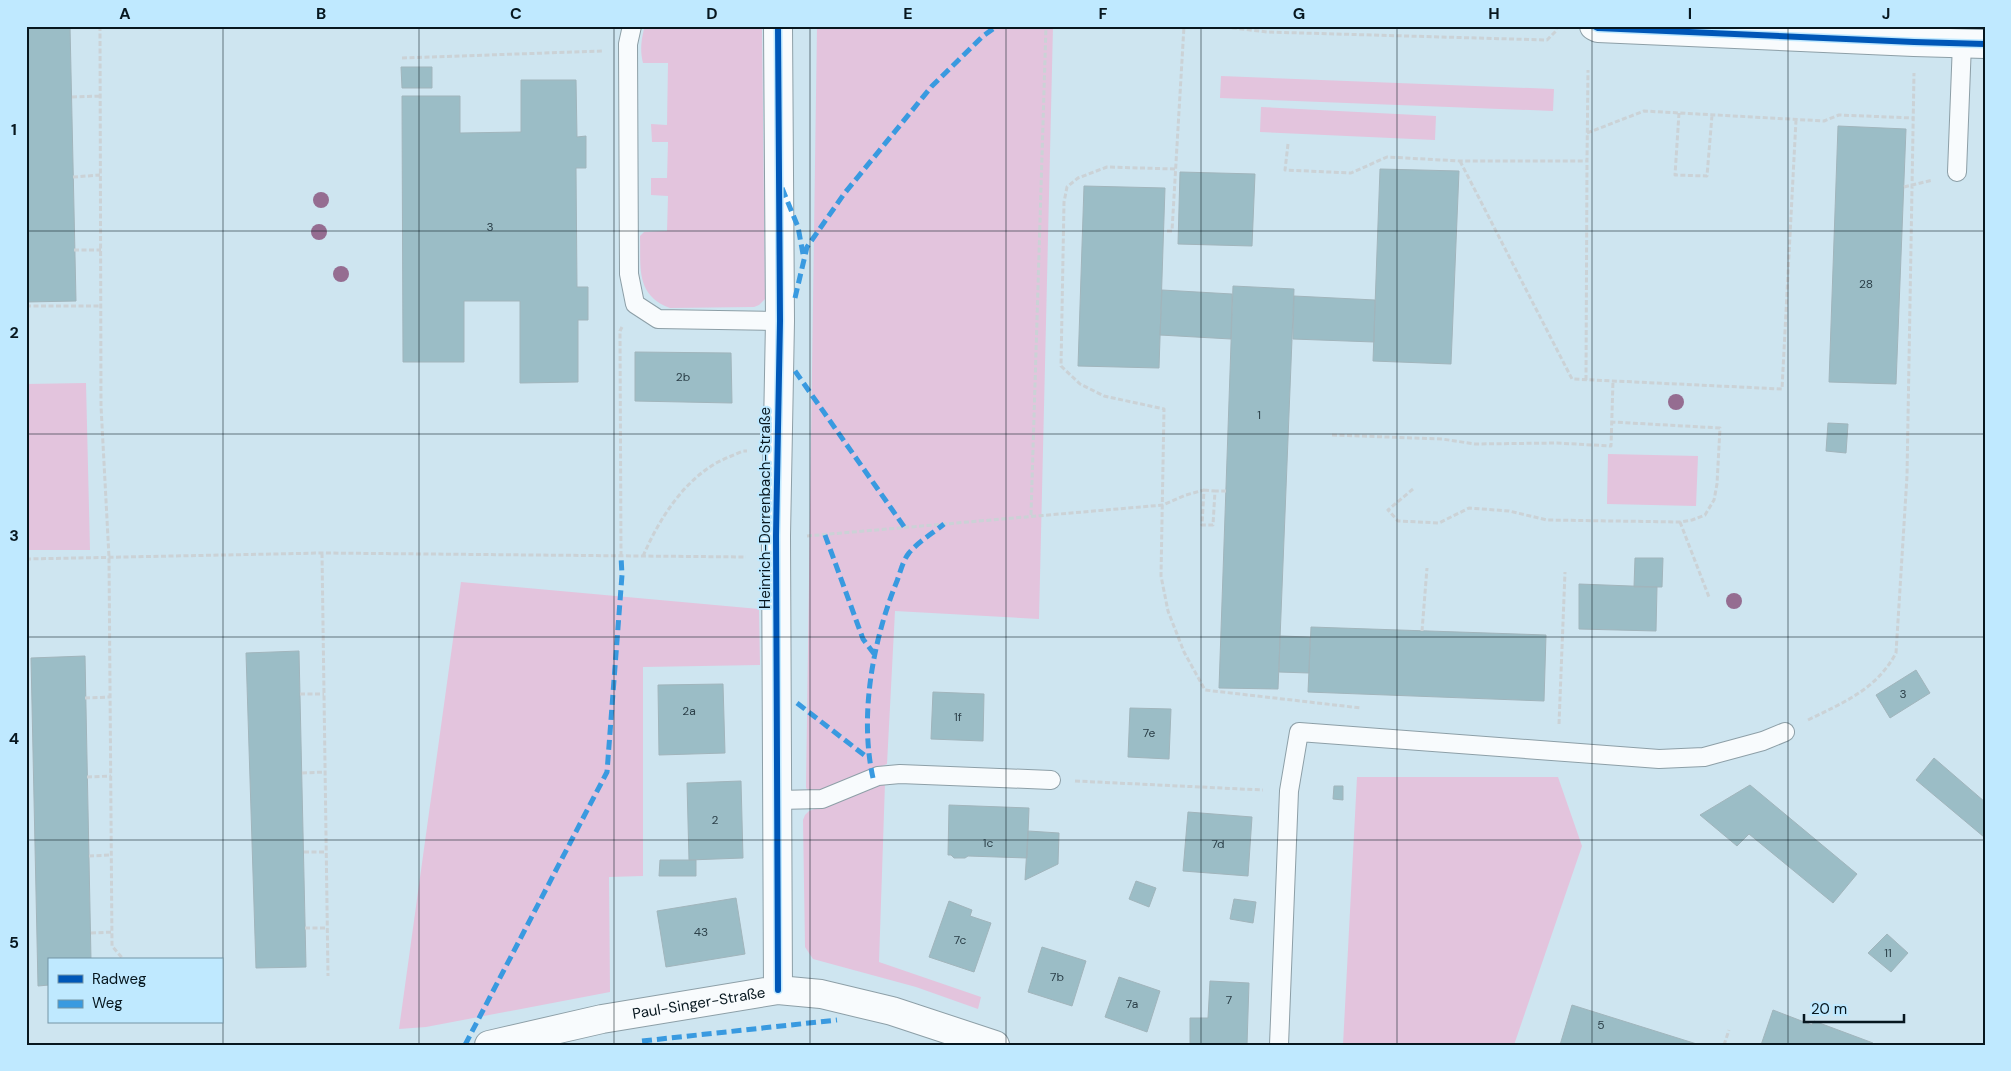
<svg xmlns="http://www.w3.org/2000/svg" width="2011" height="1071" font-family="'DM Sans',sans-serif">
<rect width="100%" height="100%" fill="#cee5f0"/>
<path fill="#e3c4dd" d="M649,26h113l3,273 -6,6 -5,2 -84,1c-35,-13 -29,-41 -30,-72l4,-4 23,-1 1,-35 -17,-1v-17h16l1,-36h-16l-1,-18 16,1 1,-62h-25c-3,-12 -2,-22 1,-34z
M817,26h236l-14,593 -144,-8 -8,153 -73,28 -7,-2 -1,-3z
M1221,76l333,13 -1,22 -333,-13z
M1261,107l175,9 -1,24 -175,-8z
M86,383l4,167h-64v-166z
M1608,454l90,2 -2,50 -89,-2z
M461,582l298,27 1,56 -117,2v209l-34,1 1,115 -184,35 -27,2z
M1357,777h201l24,69 -68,199h-171z
M885,783l-6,179 102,35 -3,12 -62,-22 -103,-28 -8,-12 -2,-127 2,-5 4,-4z"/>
<path fill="#9bbdc6" stroke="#a1b5bc" d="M26,26h44l6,275 -50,1z
M401,67h31v21h-30z
M521,80h55l1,57 9,-1v32h-10l1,119h11v33h-10v62l-58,1v-82h-56v61h-61l-1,-266h58v37l61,-1z
M1838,126l68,3 -10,255 -67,-2z
M1380,169l79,2 -8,193 -78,-3z
M1180,172l75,2 -3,72 -74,-2z
M1084,186l81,2 -6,180 -81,-2z
M1233,286l61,3 -16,400 -59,-1z
M1162,290l70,4 -1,45 -71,-4z
M1294,296l81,4 -1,42 -81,-3z
M635,352l96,1 1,50 -97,-2z
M1828,423l20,1 -2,29 -20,-2z
M1635,558h28l-1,29h-28z
M1579,584l78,3 -1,44 -77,-2z
M1311,627l235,8 -2,66 -236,-9z
M1280,636l30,1 -1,36 -30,-1z
M299,651l7,316 -50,1 -10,-315z
M85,656l6,304h-42v25l-11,1 -7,-328z
M1916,670l14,23 -40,25 -14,-23z
M723,684l2,69 -66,2 -1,-70z
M933,692l51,2 -1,47 -52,-2z
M1130,708l41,1 -2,50 -41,-2z
M1934,758l51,44 -1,35 -68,-57z
M741,781l2,77 -54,2 -2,-77z
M1750,785l107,89 -24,29 -84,-69 -12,12 -37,-31z
M1334,786h9v14l-10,-1z
M949,805l80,3 -2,50 -59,-2 -3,2h-11l-3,-3h-3z
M1188,812l64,5 -4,59 -65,-5z
M1028,831l31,2 -1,31 -33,16z
M660,860h36v16h-37z
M1136,881l20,7 -7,19 -20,-8z
M736,898l9,56 -79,13 -9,-56z
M1234,899l22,3 -3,21 -23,-4z
M949,901l23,9 -2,6 21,7 -17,49 -45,-15z
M1887,934l21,19 -17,19 -23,-19z
M1042,947l44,14 -14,45 -44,-14z
M1119,977l41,14 -13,41 -42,-15z
M1210,981l39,2 -2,62h-57v-27h18z
M1572,1005l128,40h-140z
M1773,1010l39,15 2,-4 59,22 -1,2h-111z"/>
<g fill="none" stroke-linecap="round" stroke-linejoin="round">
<defs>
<path id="service" d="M632,26l-4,18 1,230 6,30 23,15 122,2
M1957,172l5,-129
M778,800l44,-1 56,-23 22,-2 151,6
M1279,1045l10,-254 10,-59 360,27 45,-2 59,-16 22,-9"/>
<path id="minor" d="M778,26l2,295 -4,215 2,454
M1594,26l4,2 316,14 71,2"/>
<g id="tertiary">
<path id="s1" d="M489,1045l113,-26 176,-29 43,4 71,17 103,34"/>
</g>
</defs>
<use href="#service" stroke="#8d9fa7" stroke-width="20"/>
<use href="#minor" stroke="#8d9fa7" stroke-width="30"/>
<use href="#tertiary" stroke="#8d9fa7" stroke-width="30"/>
<path stroke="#cbd2d6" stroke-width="3" stroke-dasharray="5 2.5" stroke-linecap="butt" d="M100,26l1,380 8,151 3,389 12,14
M1217,26l50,6 280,8 9,-9 1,-5
M402,58l201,-7
M72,97l28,-1
M1679,113l-4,62 32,1 5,-61
M1587,133l57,-22 180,10 15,-6 74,3
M1288,144l-3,26 66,3 36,-16 73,4h127l1,-91
M1460,161l112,218 210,10 14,-269
M1175,169l-68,-2 -29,11 -11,9 -3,15 -3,164 19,18 24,12 60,13 -3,167 7,35 16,41 21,38 156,18
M73,177l27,-2
M1904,187l29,-7
M1167,231h5l12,-205
M74,250h27
M26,306h75
M1586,380l1,-219
M1332,435l110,4 33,5 82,-1 54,3 2,-65
M1413,489l-25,21 10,11 41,2 30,-15 40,3 38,9 133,2 12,-2 13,-5 9,-15 3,-16 3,-56 -108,-6
M1204,490l11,1
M1031,515l15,-489
M1680,522l29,75
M807,536l356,-31 23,-10 18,-5 -2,35h11l2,-34h11
M322,553l6,423
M621,556l-1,-225 2,-4
M643,556c16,-36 39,-74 75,-94 8,-4 16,-7 25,-11h4
M26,559l296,-6 424,4
M1422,631l5,-63
M300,694h24
M85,698l25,-1
M1808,720c36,-18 68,-30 88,-67l11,-177 7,-403
M1559,724l6,-152
M302,773l23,-1
M87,777l24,-1
M1075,781l188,9
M304,852h22
M89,856l22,-1
M305,928h22
M91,933l21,-1
M1724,1045l5,-15"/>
<use href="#service" stroke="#f8fbfd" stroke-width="18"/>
<use href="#minor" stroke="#f8fbfd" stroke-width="28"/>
<use href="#tertiary" stroke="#f8fbfd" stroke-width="28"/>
<path stroke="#399ae0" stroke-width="5" stroke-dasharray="10 5" stroke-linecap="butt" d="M782,188l16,39 5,27
M795,298l12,-51 37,-53 88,-108 51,-50 14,-10
M795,371l110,157
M825,535l38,104 12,16
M797,703l71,55
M873,778c-14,-63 0,-138 24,-197 3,-8 6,-21 12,-28 9,-11 24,-20 35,-29
M642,1041l195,-21
M465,1045l142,-273 15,-197 -1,-19"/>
<defs>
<path id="cycleway" d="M778,26l2,295 -4,215 2,454
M1594,26l4,2 316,14 71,2"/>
</defs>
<use href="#cycleway" stroke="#bfe9ff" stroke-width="9"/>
<use href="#cycleway" stroke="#0057b8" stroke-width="6"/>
</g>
<g fill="#956d91">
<circle cx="321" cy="200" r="8"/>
<circle cx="319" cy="232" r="8"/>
<circle cx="341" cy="274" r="8"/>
<circle cx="1676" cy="402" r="8"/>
<circle cx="1734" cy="601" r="8"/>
</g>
<path fill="none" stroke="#07171f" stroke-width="1" stroke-opacity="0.55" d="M223,26v1019M419,26v1019M614,26v1019M810,26v1019M1006,26v1019M1201,26v1019M1397,26v1019M1592,26v1019M1788,26v1019M26,231h1959M26,434h1959M26,637h1959M26,840h1959"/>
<g text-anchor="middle" stroke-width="4" stroke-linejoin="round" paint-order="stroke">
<g font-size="12" fill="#2c4049">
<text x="490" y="231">3</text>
<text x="1866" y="288">28</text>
<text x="683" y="381">2b</text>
<text x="1259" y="419">1</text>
<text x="1903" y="698">3</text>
<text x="689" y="715">2a</text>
<text x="958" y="721">1f</text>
<text x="1149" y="737">7e</text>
<text x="715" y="824">2</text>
<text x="988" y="847">1c</text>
<text x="1218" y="848">7d</text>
<text x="701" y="936">43</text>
<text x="960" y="944">7c</text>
<text x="1888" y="957">11</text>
<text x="1057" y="981">7b</text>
<text x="1229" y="1004">7</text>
<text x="1132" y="1008">7a</text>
<text x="1601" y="1029">5</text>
</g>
<g font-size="15" fill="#07171f" stroke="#bfe9ff">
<text transform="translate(765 508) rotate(-90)" y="5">Heinrich-Dorrenbach-Straße</text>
<text dy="5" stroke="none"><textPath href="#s1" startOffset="214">Paul-Singer-Straße</textPath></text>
</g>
</g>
<rect width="2011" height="1071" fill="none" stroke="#bfe9ff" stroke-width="55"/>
<rect x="48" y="958" width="175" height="65" fill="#bfe9ff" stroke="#7595a5"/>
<rect x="58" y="975" width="25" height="8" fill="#0057b8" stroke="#7595a5"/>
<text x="92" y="984" font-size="15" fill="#07171f">Radweg</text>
<rect x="58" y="1000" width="25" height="8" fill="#399ae0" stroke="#7595a5"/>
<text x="92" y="1008" font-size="15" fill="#07171f">Weg</text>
<path d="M1804 1014v8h100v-8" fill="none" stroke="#07171f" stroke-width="2.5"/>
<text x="1811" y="1014" font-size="15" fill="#07171f" stroke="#bfe9ff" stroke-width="4" paint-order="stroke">20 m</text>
<rect x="28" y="28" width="1956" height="1016" fill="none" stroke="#07171f" stroke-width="2"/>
<g font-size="16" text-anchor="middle" font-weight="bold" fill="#07171f">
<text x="125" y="19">A</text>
<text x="321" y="19">B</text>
<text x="516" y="19">C</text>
<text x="712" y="19">D</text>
<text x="908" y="19">E</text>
<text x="1103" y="19">F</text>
<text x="1299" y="19">G</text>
<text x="1494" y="19">H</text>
<text x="1690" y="19">I</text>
<text x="1886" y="19">J</text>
<text x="14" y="135">1</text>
<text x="14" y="338">2</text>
<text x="14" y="541">3</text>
<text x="14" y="744">4</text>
<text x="14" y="948">5</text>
</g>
</svg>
